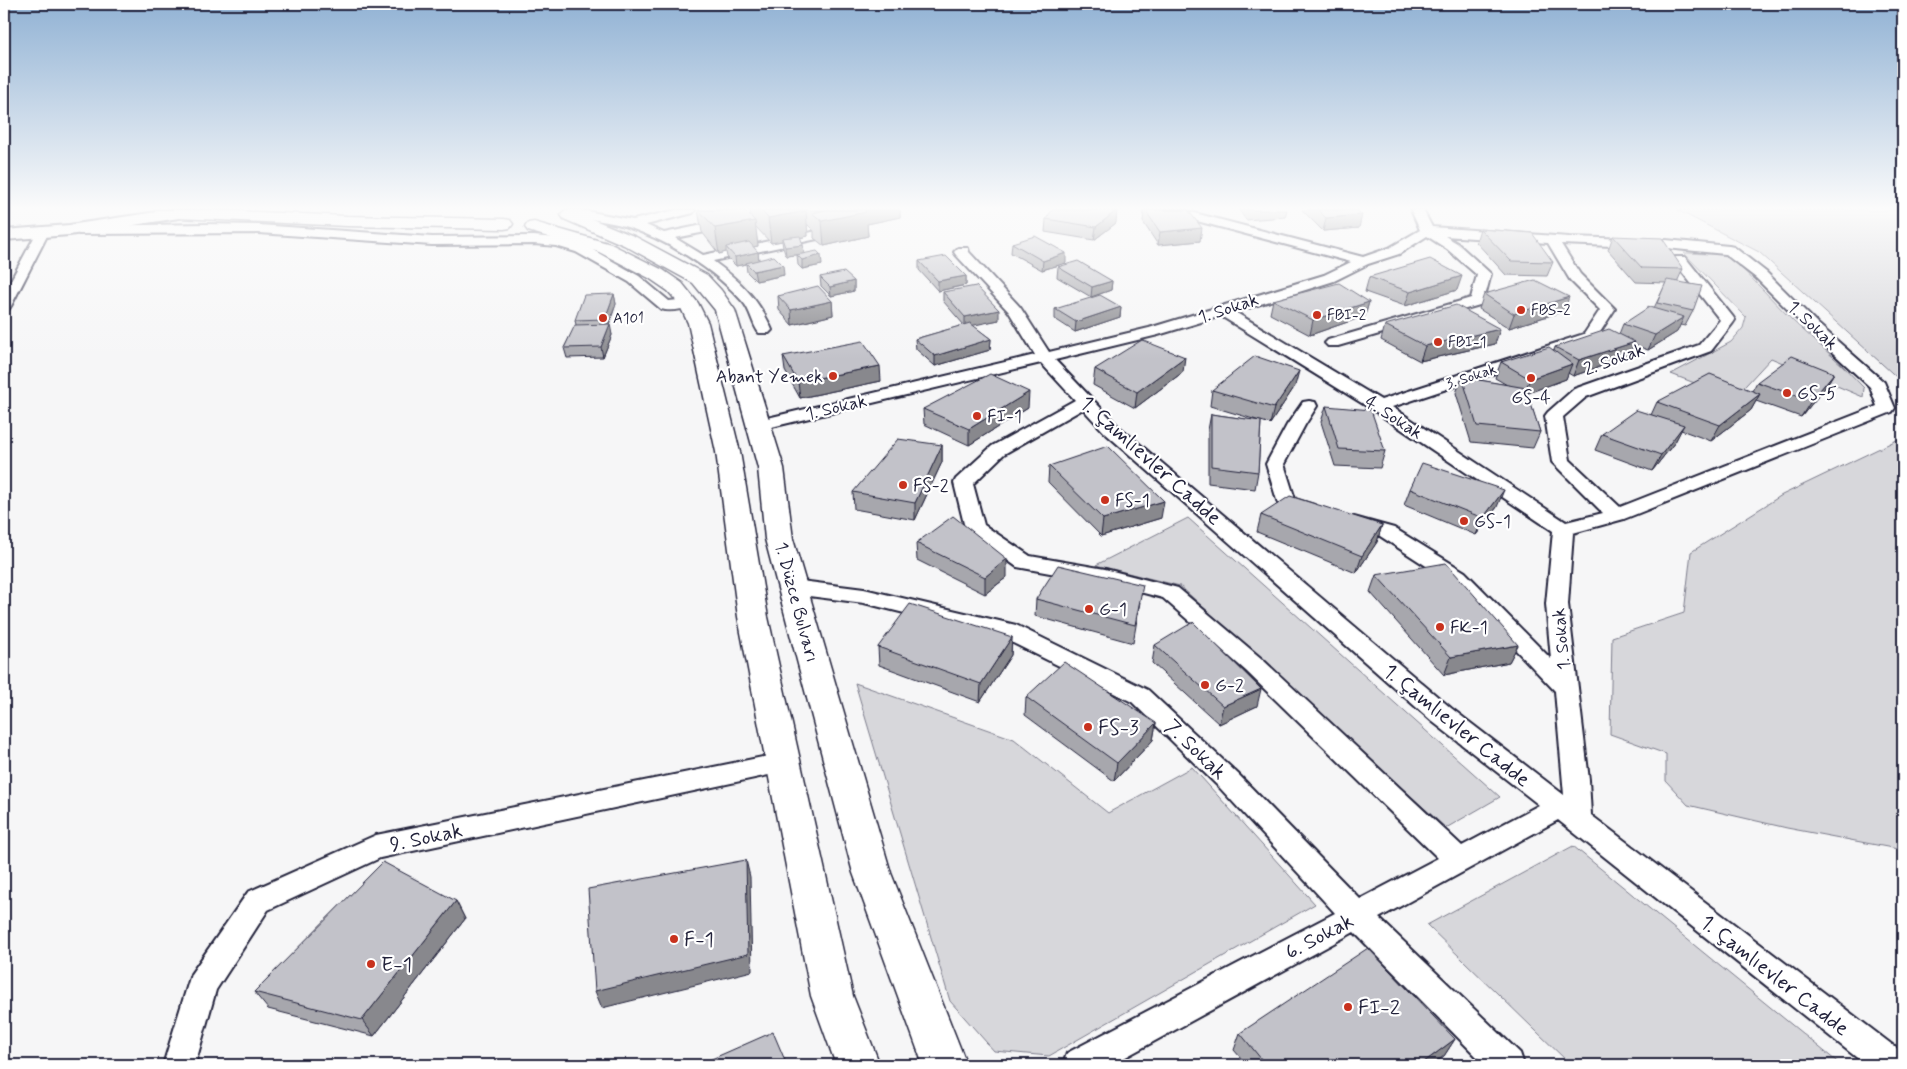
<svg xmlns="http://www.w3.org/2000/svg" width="1907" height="1069" font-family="Mynerve,sans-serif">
<rect width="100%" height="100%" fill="#f6f6f7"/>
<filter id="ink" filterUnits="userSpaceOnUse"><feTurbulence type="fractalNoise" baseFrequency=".02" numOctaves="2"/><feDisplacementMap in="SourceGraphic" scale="10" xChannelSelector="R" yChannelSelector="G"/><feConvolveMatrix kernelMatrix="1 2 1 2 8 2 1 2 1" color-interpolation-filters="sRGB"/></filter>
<g filter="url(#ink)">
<path fill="#d7d7db" stroke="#7c7c8b" d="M1677,210h226v173l-144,-131z
M1684,253l45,2 64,66 49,44 22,23 -1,9 -92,-39 -37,40 -63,-24 60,-32 12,-14 3,-11z
M1903,437v413l-116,-22 -99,-23 -22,-24v-27l-56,-20 2,-97 72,-24 7,-61 91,-57z
M1188,518l312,279 -54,31 -266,-242 -84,-21z
M855,683l159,56 94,74 84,-46 123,137 -266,152 -55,-5 -44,-50z
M1573,846l268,219h-270l-144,-140z"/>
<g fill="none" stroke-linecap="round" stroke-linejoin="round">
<defs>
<path id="minor" d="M568,210h13l52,10 43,-10h19l-2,3 -47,12 18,8 63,-13 4,1 2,3 -2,3 -56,11 28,17 138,-29 6,4 -6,4 -128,27c26,19 46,38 59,69l-3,3h-10c-7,-9 -8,-22 -16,-31 -27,-32 -79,-64 -119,-76 -15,-5 -33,-6 -49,-10l-6,-2z
M1165,210h18l180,47 26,-9 31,-18 -9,-20h12l9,17 137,10 97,3 63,6 5,1 32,25 52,52 66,58 11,26 -3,4 -268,107 -51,14 -5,71 21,176 2,35 312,238v12h-37l-308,-245 -179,98 141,135 4,12h-39l-131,-133 -243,133h-48l4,-12 268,-140 -115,-125 -88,-86 -131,-65 -137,-34 -71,-9 -8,-2 -3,-5 3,-5 8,-2 71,9 152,36 132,65 90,84 122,125 78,-41 -192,-187 -83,-73 -58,-15 -88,-16 -49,-35 -3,-4 -11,-45 2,-4 36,-33 83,-46 -34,-37 -282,67 -6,-1 -3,-4 3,-4 6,-1 276,-65 -26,-43 -53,-57 -2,-3 4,-4h10l1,4 51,55 29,45 100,-24 175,-53 27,-13 -184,-49zM1427,236l20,13 30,26 -6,23 -143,42 -3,3 3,3h10l145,-42 8,-30 -34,-31 -12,-7 103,7 22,37 30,30 -16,24 -203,66 -146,-88 99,-31 34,-17 31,-10zM1561,244l105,4 59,6 31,24 52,52 62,57 7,19 -257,101 -50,-47 -7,-43 23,-20 125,-46 22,-28 2,-3 -2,-3 -48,-60h-10l-2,3 2,3 45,57 -21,25 -125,44 -26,23 -3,4 7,46 51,51 -37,9 -174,-115 203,-67 20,-31 -35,-35zM1221,316l152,94 180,121 -7,73 5,55 -86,-87 -71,-44 -40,-11 -7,2 -3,4 3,4 33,9 71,46 104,109 9,104 -113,-87 -334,-283 -62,-65 103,-25zM1083,409l22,24 328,289 106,83 -77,41 -200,-187 -84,-71 -73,-19 -75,-13 -46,-31 -11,-41 31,-30z
M205,224l54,1 173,12 102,-1 23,2 29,8 53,30 30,25 19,-2 5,1 2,3 -2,3c-10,3 -22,6 -32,3l-32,-27 -53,-30 -20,-6 -22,-2 -102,1 -173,-12 -180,1 -6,-4 6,-4z
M43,228l6,4 -38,74 -2,3 -5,1v-17l33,-61z
M1309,401l6,1 2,4 -12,19 -21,39 11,35 19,6 3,4 -3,4 -7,2 -28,-8 -13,-43 21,-39 16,-23z
M783,753l9,3 4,7 -4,7 -412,88 -112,52 -52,80 -21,75h-32l28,-91 57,-82 128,-57z"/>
<path id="tertiary" d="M170,210h15l2,3 -2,3 -6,2 -110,17 -65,5v-10l65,-5z"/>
<path id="primary" d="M155,210h59l133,6 157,3 6,1 3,4 -3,4 -6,1 -157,-3 -168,-8 -22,-4z
M570,210l66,27 71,38 14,15 14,20 49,158 9,71 98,334 76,192h-44l-70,-192 -88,-334 -7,-71 -43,-158 -22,-27 -69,-38 -60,-26 -3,-4 3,-4z
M534,222l77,22 52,26 19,13 16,20 10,20 32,129 28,165 85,379 27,69h-44l-25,-69 -73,-379 -22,-165 -28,-129 -9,-19 -11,-13 -19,-13 -50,-26 -71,-21 -3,-4 3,-4z"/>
</defs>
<use href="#minor" stroke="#22223b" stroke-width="4"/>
<use href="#tertiary" stroke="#22223b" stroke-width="4"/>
<use href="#primary" stroke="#22223b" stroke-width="3"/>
<use href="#minor" fill="#fff" fill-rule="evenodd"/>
<use href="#tertiary" fill="#fff" fill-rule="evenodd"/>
<use href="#primary" fill="#fff" fill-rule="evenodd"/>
</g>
<path fill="#a7a7ad" stroke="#22223b" d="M698,210h46l7,7 -1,-7h150v7l-33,7 1,12 -44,10 -10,-8v-7l-7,-7 1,12 -8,2 3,7 1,9 -18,2 -3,-8 -1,-7 -11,2 -16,-17 3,20 -5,1 5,5 1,8 25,15 -28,6 -9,-9 -1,-8 -10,2 -9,-9 -1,-5 -7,2 -17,-22z
M1144,210h44l12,31 -42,4 -15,-23z
M1239,210h48l-2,7 -39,3z
M1302,210h55l2,18 -36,3z
M1046,219l70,4 -22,17 -49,-8z
M1480,229l73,33 -6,14 -41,-1 -30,-33z
M1613,236l70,33 -6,13 16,29 -8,15 -5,-1 -3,7 -29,18 -14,-5 -6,12 -55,19 -5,-3 -2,6 -39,14 13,39 -7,16 -62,-6 -15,-49 6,-16 45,8 -12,-7 6,-16 53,-11 1,-4 64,-13 4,-10 31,-16 12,-25 -30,-1 -28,-32z
M1012,243l54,20 -24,7 -31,-17z
M797,255l25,10 -20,4 -4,-4z
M919,261l47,15v9l-28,6 -19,-21z
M1058,267l54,14 -1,9 -20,7 -34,-20z
M820,277l34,4v10l-23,5 -10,-10z
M1369,277l88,13 -52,16 -40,-14z
M943,292l56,28 -27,5 19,14 -1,11 -55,16 -19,-17 -1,-10 49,-14 -21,-24z
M614,294l2,10 -7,21 3,10 -9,22 -36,1 -3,-10 12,-23 -1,-5z
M1484,294l80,17 -55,17 -30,-19z
M778,296l54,5 1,14 -41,10 -13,-15z
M1273,300l96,2 -4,14 -55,19 -40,-21z
M1121,307l-1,10 -45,15 -20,-13v-10z
M1385,325l110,19 -75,17 -39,-21z
M783,356l98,25 -81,17 -15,-27z
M1095,369l88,3 -48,36 -42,-23z
M1834,373l-10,16 -23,28 -45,-16 -5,9 -40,31 -30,-11 -6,12 -23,29 -57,-21 7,-16 49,-19 6,-13 95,-11 5,-9z
M1295,386l-25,38 -9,-3 -3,51 -3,17 -47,-6v-53l3,-16 49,7 -50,-15 2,-16z
M1326,406l59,45 -5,17 -45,-2 -14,-44z
M1028,408l-59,37 -45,-21 -1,-15z
M942,445v17l-27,58 -61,-11 -1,-17z
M1049,466l112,52 -60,18 -53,-54z
M1410,489l87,18 -21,28 -72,-30z
M1261,515l121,10 -5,17 -21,31 -99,-41z
M916,543l91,34 -22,17 -68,-34z
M1376,575l142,70 -9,17 -65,13 -74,-83z
M1036,599l104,3 -7,41 -98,-27z
M1012,637l-1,18 -31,47 -101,-37 -1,-18z
M1155,645l102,61 -38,18 -67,-61z
M1026,697l130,26 -3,17 -39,41 -89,-66z
M456,901l9,18 -91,117 -106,-27 -14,-17z
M1240,1033l215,6 -11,17 -12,9h-185l-13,-15z"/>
<path fill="#88888d" stroke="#22223b" d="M815,210h37l13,2 -1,-2h36v7l-33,7 1,12 -44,10 -2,-25 -7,-6z
M1117,210l-1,13 -22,17 2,-13z
M806,211l2,25 -25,5 -1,-3v3l-11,2 -3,-25z
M1362,215l-3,13 -36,3 3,-13z
M755,221l3,25 -28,6 -4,-5v5l-7,2 -4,-26z
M1202,228l-2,13 -42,4 2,-13z
M803,245l1,9 -18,2 -1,-9z
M758,252l1,9 -13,2v1l-10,2 -1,-9z
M1066,253v10l-24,7 1,-9z
M821,255l1,10 -20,4v-9z
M783,265l1,10 -28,6 -2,-10z
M966,276v9l-28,6v-10z
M1462,276l-5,14 -52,16 5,-14z
M854,281v10l-23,5 -1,-9z
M1112,281l-1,9 -20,7 1,-10z
M614,294l2,10 -9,25 -2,-10z
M1569,297l-5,14 -55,17 5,-14z
M832,301l1,14 -41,10 -1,-15z
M1369,302l-4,14 -55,19 3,-15z
M1121,307l-1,10 -45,15 1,-10z
M999,310v10l-34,7v-10z
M1684,317l-7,15 -29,18 7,-15z
M610,324l2,11 -9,22 -2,-10z
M1500,329l-5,15 -75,17 5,-15z
M991,339l-1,11 -55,16v-10z
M1635,342l-7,15 -55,19 6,-16z
M1185,357l-2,15 -48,36 2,-16z
M1572,364l-6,15 -43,16 7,-16z
M880,366l1,15 -81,17 -2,-16z
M1299,371l-4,15 -25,38 4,-16z
M1834,373l-10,16 -23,28 10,-16z
M1029,392l-1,16 -59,37v-16z
M1760,394l-9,16 -40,31 9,-16z
M1684,425l-9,17 -23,29 9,-16z
M942,445v17l-27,58v-17z
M1504,490l-7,17 -21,28 7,-17z
M1164,501l-3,17 -60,18 2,-17z
M1382,525l-5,17 -21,31 6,-17z
M1007,559v18l-22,17v-17z
M1012,637l-1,18 -31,47 1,-18z
M1518,645l-9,17 -65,13 7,-18z
M1261,689l-4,17 -38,18 4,-18z
M1156,723l-3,17 -39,41 3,-18z
M746,860l4,17 2,94 -150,37 -7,-17z
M456,901l9,18 -91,117 -12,-16z
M1455,1039l-11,17 -12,9h-12z"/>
<path fill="#c2c2c9" stroke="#22223b" d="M699,210h45l11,11 -40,7z
M760,210h44l2,1 -38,7z
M827,210h37l2,2 -44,9 -10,-8z
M1052,210h65l-21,17 -50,-8z
M1145,210h43l14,18 -42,4z
M1318,210h39l5,5 -36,3z
M1480,229l52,4 21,29 -42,-1z
M800,236l3,9 -18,2 -3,-9z
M1035,236l31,17 -23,8 -31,-18z
M1613,236l49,2 21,31 -41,-1z
M749,242l9,10 -23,5 -9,-10z
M817,251l4,4 -19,5 -5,-5z
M774,256l9,9 -29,6 -8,-8z
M946,256l20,20 -28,5 -19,-20z
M1430,259l32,17 -52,16 -41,-15z
M1078,261l34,20 -20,6 -34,-20z
M844,272l10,9 -24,6 -10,-10z
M1535,280l34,17 -55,17 -30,-20z
M1667,280l35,6 -9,25 -36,-8z
M1339,283l30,19 -56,18 -40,-20z
M818,286l14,15 -41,9 -13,-14z
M976,286l23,24 -34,7 -22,-25z
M614,294l-9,25 -30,1 9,-25z
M1100,295l21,12 -45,15 -21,-13z
M1456,305l44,24 -75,17 -40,-21z
M1649,307l35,10 -29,18 -32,-11z
M970,323l21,16 -56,17 -20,-17z
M610,324l-9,23 -37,1 11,-23z
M1609,329l26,13 -56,18 -24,-13z
M1142,340l43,17 -48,35 -42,-23z
M863,341l17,25 -82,16 -15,-26z
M1549,347l23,17 -42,15 -29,-17z
M1255,356l44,15 -25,37 -62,-18z
M1792,356l42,17 -23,28 -54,-19z
M990,374l39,18 -60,37 -46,-20z
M1710,374l50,20 -40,31 -63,-23z
M1462,377l64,11 14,44 -63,-6z
M1326,406l45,4 14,41 -46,-2z
M1636,410l48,15 -23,30 -59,-21z
M1211,414l50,7 -3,51 -47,-6z
M898,439l44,6 -27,58 -62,-11z
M1108,446l56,55 -61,18 -54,-53z
M1422,463l82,27 -21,28 -73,-29z
M1290,496l92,29 -20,31 -101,-41z
M953,516l54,43 -22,18 -69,-34z
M1446,563l72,82 -67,12 -75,-82z
M1058,565l85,20 -8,40 -99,-26z
M910,604l102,33 -31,47 -103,-37z
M1193,622l68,67 -38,17 -68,-61z
M1064,662l92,61 -39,40 -91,-66z
M746,860l2,94 -153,37 -7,-102z
M383,862l73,39 -94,119 -108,-28z
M1368,948l87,91 -35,26h-154l-26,-32z
M773,1032l14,33h-89z"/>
</g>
<linearGradient id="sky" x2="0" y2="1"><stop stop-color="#91b2d4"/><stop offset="0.58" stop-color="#fbfbfb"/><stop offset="1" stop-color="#fbfbfb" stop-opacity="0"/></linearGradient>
<rect width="1907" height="359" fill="url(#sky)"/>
<g fill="#c8321e" stroke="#fff" stroke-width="2">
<circle cx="1521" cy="310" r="5"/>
<circle cx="1317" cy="315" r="5"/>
<circle cx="603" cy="318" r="5"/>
<circle cx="1438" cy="342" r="5"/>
<circle cx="833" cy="376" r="5"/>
<circle cx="1531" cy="378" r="5"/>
<circle cx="1787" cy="393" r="5"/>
<circle cx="977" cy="416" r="5"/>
<circle cx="903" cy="485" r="5"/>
<circle cx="1105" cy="500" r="5"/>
<circle cx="1464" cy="521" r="5"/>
<circle cx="1089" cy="609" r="5"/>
<circle cx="1440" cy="627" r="5"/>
<circle cx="1205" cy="685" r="5"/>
<circle cx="1088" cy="727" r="5"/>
<circle cx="674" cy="939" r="5"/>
<circle cx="371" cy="964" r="5"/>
<circle cx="1348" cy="1007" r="5"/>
</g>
<g text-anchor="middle" stroke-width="4.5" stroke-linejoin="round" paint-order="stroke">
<g font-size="15" fill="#22223b" stroke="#fff" text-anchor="start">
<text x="1531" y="315">FBS-2</text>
<text x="1327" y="320">FBI-2</text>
<text x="613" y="323">A101</text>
<text x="1448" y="347">FBI-1</text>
</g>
<g font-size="15" fill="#22223b" stroke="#fff">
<text transform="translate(1471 376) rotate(-18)" y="5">3. Sokak</text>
</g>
<g font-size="18" fill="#22223b" stroke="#fff">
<text transform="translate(1228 308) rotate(-18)" y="6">1. Sokak</text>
<text transform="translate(1813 325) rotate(44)" y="6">1. Sokak</text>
<text transform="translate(1614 359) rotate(-20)" y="6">2. Sokak</text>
<text transform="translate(836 407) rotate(-13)" y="6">1. Sokak</text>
<text transform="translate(1394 417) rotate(33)" y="6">4. Sokak</text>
<text transform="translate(797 602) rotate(75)" y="6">1. Düzce Bulvarı</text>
<text transform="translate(1561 639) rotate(-95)" y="6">1. Sokak</text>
</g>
<g font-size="18" fill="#22223b" stroke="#fff" text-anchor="start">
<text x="823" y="382" text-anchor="end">Abant Yemek</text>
<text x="1797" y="399">GS-5</text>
<text x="1531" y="403" text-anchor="middle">GS-4</text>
<text x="987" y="422">FI-1</text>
<text x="913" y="491">FS-2</text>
<text x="1115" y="506">FS-1</text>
<text x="1474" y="527">GS-1</text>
<text x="1099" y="615">G-1</text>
<text x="1450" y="633">FK-1</text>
<text x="1215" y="691">G-2</text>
</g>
<g font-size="21" fill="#22223b" stroke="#fff">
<text transform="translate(1151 460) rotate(42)" y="7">1. Çamlıevler Cadde</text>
<text transform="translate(1457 725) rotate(39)" y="7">1. Çamlıevler Cadde</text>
<text transform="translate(1196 749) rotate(44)" y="7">7. Sokak</text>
<text transform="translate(426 837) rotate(-12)" y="7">9. Sokak</text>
<text transform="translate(1319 936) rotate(-28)" y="7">6. Sokak</text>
<text transform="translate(1775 975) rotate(38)" y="7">1. Çamlıevler Cadde</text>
</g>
<g font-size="21" fill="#22223b" stroke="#fff" text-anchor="start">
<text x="1098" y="734">FS-3</text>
<text x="684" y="946">F-1</text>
<text x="381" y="971">E-1</text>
<text x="1358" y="1014">FI-2</text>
</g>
</g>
<rect width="1907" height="1069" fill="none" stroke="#fff" stroke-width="20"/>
<rect x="10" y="10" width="1887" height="1049" fill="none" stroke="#22223b" stroke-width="2" filter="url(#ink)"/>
</svg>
